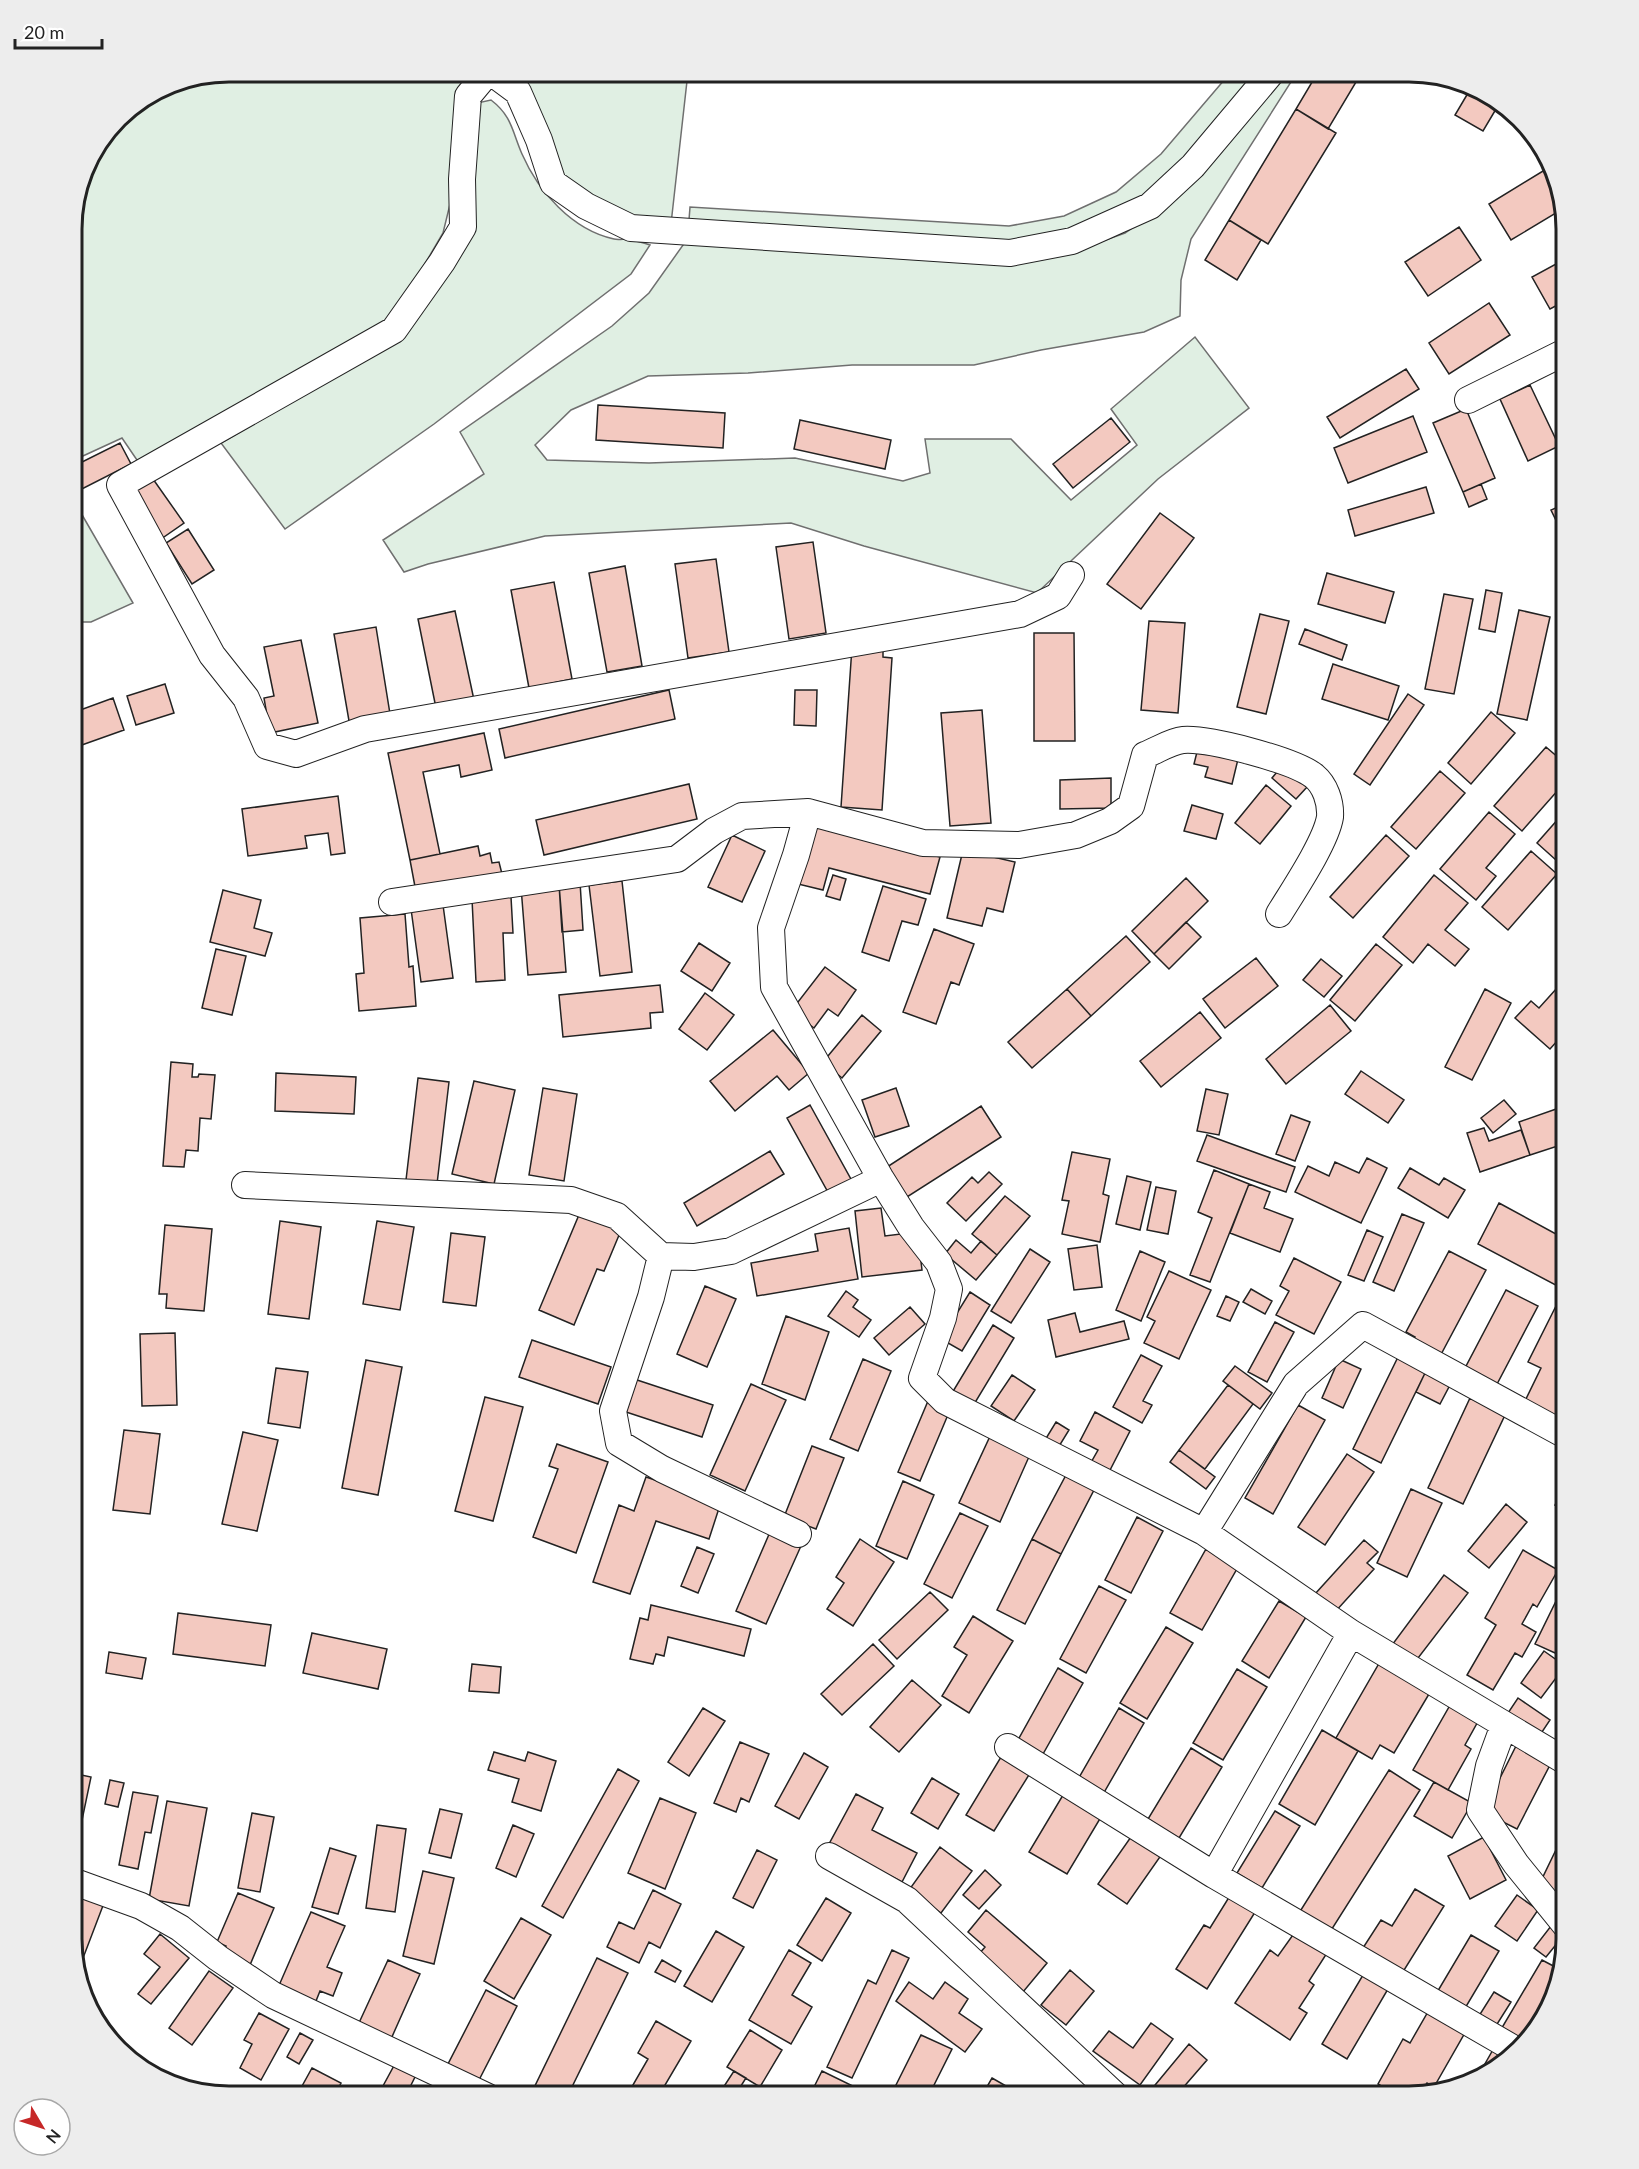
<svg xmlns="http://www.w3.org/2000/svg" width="1639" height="2169" font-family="Lato,sans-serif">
<rect width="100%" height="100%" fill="#fff"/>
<path fill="#e0efe3" stroke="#6f6f6f" stroke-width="1.5" d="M230,72h243l-21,124 -9,37 -40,68 -29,32 -235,130 -17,-25 -50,23v-242l16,-59 38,-49 44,-27z
M510,72h178l-17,152 -47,-8 -59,-35z
M1231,72h28l-80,94 -41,36 -71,34 -69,6 -309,-22 1,-13 319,19 55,-10 52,-24 45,-38z
M1281,73l10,9 -100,157 -10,41 -1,36 -36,16 -103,18 -67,15h-122l-104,8 -100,3 -77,34 -36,35 12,15 102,3 146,-5 108,23 27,-8 -5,-34h86l60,61 66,-55 -26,-36 84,-72 54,71 -91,71 -121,114 -173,-47 -73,-23 -246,13 -117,28 -24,8 -21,-32 101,-66 -24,-42 152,-106 37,-33 39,-55 381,15 56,-20 39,-27z
M491,100c21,16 21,31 31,54 16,37 50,76 92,85 4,1 9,0 13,0 8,1 16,4 23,6l-19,29 -197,150 -149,105 -64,-86 175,-102 59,-80 22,-158z
M81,513l52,90 -42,19h-19v-106z"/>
<path fill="#f3c9c0" stroke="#222" stroke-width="1.5" d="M1318,72h44l-34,57 -32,-20z
M1471,88l17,5 11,11 -16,27 -28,-16z
M1296,109l40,24 -68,111 -39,-24z
M1548,168l13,42 -50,30 -22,-36z
M1229,220l32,20 -24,40 -32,-20z
M1459,227l22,33 -53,36 -23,-34z
M1567,258v42l-17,9 -18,-32z
M1489,303l21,32 -61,39 -20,-31z
M1567,365v27l-11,-21z
M1406,369l13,20 -79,49 -13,-21z
M1530,385l29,61 -31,15 -28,-62z
M598,405l127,8 -2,35 -127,-8z
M1466,409l29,69 -32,14 -30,-69z
M1413,416l14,36 -79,31 -14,-35z
M1111,418l19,24 -57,46 -20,-24z
M800,420l91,20 -6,29 -91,-20z
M120,443l11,21 -59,30v-27z
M153,479l31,44 -23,16 -31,-44z
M1481,484l6,15 -18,8 -6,-15z
M1426,487l8,26 -79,23 -7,-26z
M1567,503v40l-16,-33z
M1160,513l34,25 -53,71 -34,-25z
M188,529l26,41 -22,14 -26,-41z
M813,542l13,91 -37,6 -13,-92z
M1567,551v26l-10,-21z
M716,559l13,93 -41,6 -13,-94z
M625,566l17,100 -35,6 -18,-99z
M1327,573l67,19 -9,31 -67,-19z
M554,582l18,97 -43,9 -18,-98z
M1486,590l16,3 -7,39 -16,-3z
M1444,594l29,5 -19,95 -29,-5z
M1519,610l31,7 -23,103 -30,-6z
M455,611l19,89 -38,8 -18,-89z
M1260,614l29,7 -23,93 -29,-7z
M1149,621l36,2 -7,90 -37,-3z
M376,627l14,87 -41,7 -15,-87z
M1305,629l42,16 -5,15 -43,-16z
M1034,633h40l1,108h-41z
M301,640l17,83 -48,10 -6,-35 10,-2 -10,-49z
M852,647l31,2v8l9,1 -10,152 -41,-3z
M1333,664l66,22 -11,34 -66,-21z
M165,684l9,29 -38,12 -9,-29z
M669,690l6,29 -170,39 -6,-29z
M795,690h22l-1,36 -22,-1z
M1408,694l16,11 -54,80 -16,-11z
M113,698l11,32 -45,16 -7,-21v-12z
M982,710l9,113 -41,3 -9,-113z
M1491,712l24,21 -44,51 -23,-21z
M484,733l8,37 -31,7 -2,-12 -36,7 17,82 -30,6 -22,-107z
M1199,744l40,11 -7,29 -27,-7 3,-10 -14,-3z
M1546,747l21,18v15l-45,51 -28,-25z
M1282,766l25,21 -11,12 -24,-21z
M1440,771l25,22 -49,56 -25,-22z
M1111,778v30l-51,1v-29z
M689,784l8,35 -153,36 -8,-35z
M1266,785l25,21 -31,38 -25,-21z
M338,796l7,57 -14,2 -3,-22 -23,3 2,12 -59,8 -6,-47z
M1192,805l31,9 -7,25 -32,-8z
M1567,809v59l-1,1 -29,-26z
M1489,812l26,22 -29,34 10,8 -20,24 -36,-31z
M814,824l126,33 -10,37 -101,-26 -6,22 -25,-6z
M732,835l33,16 -23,51 -34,-15z
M1386,835l23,21 -56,62 -23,-21z
M478,846l2,10 10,-3 2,10 7,-1 3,12 -86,18 -6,-32z
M963,850l52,12 -12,50 -16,-4 -5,18 -35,-8z
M1531,851l26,23 -49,56 -26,-23z
M833,875l13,4 -6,21 -14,-4z
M1434,875l34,28 -23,27 24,19 -14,17 -27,-22 -15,19 -30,-26z
M1186,878l22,23 -54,53 -22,-23z
M622,881l10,91 -32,4 -11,-91z
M580,882l3,48 -21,2 -3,-48z
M559,884l7,88 -38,3 -7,-88z
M883,886l43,13 -8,26 -16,-4 -13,40 -27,-9z
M223,890l38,10 -7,28 18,5 -7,23 -55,-14z
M511,897l2,36h-10l2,47 -29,2 -4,-83z
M443,905l10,73 -32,4 -10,-73z
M405,914l4,53 4,-1 3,40 -57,5 -3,-37 8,-1 -4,-55z
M1186,922l15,15 -32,32 -15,-15z
M934,929l40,15 -15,41 -8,-3 -15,42 -33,-12z
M1126,936l24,26 -59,54 -24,-27z
M699,943l31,20 -18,28 -31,-20z
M1376,944l26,21 -47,56 -25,-21z
M216,949l30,7 -14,59 -30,-7z
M1256,958l22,28 -53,42 -22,-29z
M1321,959l21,17 -18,21 -21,-17z
M825,967l31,23 -18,26 -10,-7 -14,19 -23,-17z
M1567,977v53l-17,19 -35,-31 16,-17 8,7z
M660,985l3,27 -13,1 1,15 -88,9 -4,-42z
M1067,989l24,27 -59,52 -24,-26z
M1485,989l26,14 -39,77 -27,-13z
M705,993l29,22 -27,35 -28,-21z
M1330,1005l21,26 -65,53 -20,-25z
M1200,1012l21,26 -60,49 -21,-26z
M862,1015l19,16 -39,47 -19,-16z
M773,1030l36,43 -20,17 -12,-14 -42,35 -25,-30z
M171,1062l22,2 -1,13h6l1,-3 16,1 -4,44 -11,-1 -2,33 -12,-1 -2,17 -21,-1z
M1361,1071l43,29 -16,23 -43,-29z
M276,1073l80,4 -2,37 -79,-3z
M418,1078l31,4 -12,102 -31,-4z
M474,1081l41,9 -21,94 -42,-10z
M543,1088l34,6 -13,87 -35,-6z
M896,1088l13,38 -34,11 -13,-37z
M1206,1089l22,5 -9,41 -22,-4z
M1504,1100l12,14 -23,19 -12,-15z
M810,1105l42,76 -23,13 -42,-76z
M981,1106l20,31 -94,60 -20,-30z
M1559,1108l8,23v12l-37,12 -11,-33z
M1291,1115l19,7 -15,39 -19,-7z
M1484,1128l5,13 32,-11 9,25 -50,17 -13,-39z
M1207,1135l88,32 -9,25 -89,-31z
M770,1151l14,23 -87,52 -13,-23z
M1072,1152l38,7 -7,35 6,2 -9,46 -38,-8 7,-33 -7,-1z
M1367,1158l20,10 -26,55 -66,-31 13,-26 21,10 6,-14 24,11z
M1410,1168l29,17 5,-7 21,12 -17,28 -50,-30z
M1214,1170l35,14 -39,98 -20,-7 22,-57 -14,-6z
M989,1172l13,12 -36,37 -19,-18 25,-26 6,6z
M1127,1176l24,6 -11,48 -24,-6z
M1249,1184l21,8 -6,16 29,11 -13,33 -50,-19z
M1156,1187l20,4 -8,43 -21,-4z
M1005,1196l25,20 -33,39 -25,-21z
M1499,1203l68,37v51l-89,-47z
M881,1208l4,28 24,-3 10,12 3,25 -60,7 -7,-66z
M581,1210l41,18 -18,43 -7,-2 -23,56 -35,-15z
M1402,1214l22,9 -30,68 -21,-9z
M280,1221l41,6 -12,92 -41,-5z
M377,1221l37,6 -14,83 -37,-6z
M165,1225l47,4 -8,82 -38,-3 1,-14h-8z
M849,1228l9,51 -101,17 -6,-33 67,-12 -3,-17z
M1367,1230l16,7 -19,44 -16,-6z
M451,1233l34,4 -9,69 -33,-4z
M956,1240l15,13 10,-12 16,14 -21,25 -31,-26z
M1097,1245l5,42 -28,3 -6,-41z
M1030,1249l20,13 -39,61 -20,-12z
M1140,1251l25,11 -24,59 -25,-11z
M1449,1251l37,19 -48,90 -28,-15 5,-8 -9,-5z
M1294,1258l47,24 -27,52 -38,-19 13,-24 -9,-5z
M1169,1271l42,19 -32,69 -35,-16 11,-22 -8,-4z
M705,1286l31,13 -29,68 -30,-13z
M1251,1289l21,12 -7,13 -22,-12z
M1506,1290l32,16 -42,80 -32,-16z
M846,1291l12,9 -5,7 18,13 -12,17 -31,-21z
M970,1292l20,13 -28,46 -21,-12z
M1226,1296l13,6 -9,19 -13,-5z
M1556,1306l11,6v84l-10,21 -32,-16 16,-33 -13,-6z
M910,1307l15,17 -36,31 -15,-17z
M1075,1313l5,19 44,-11 5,18 -73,18 -8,-37z
M786,1316l43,16 -24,68 -43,-16z
M1275,1322l19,10 -27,50 -19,-10z
M993,1325l21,13 -41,68 -21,-13z
M175,1333l2,72 -35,1 -2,-72z
M532,1340l79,27 -13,37 -79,-27z
M1141,1355l21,11 -19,35 9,4 -10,18 -29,-16z
M1398,1357l28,14 -45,92 -28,-14z
M863,1359l28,12 -33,80 -28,-12z
M1339,1359l22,10 -18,39 -21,-10z
M366,1360l36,7 -24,128 -36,-7z
M1235,1366l37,27 -12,16 -37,-28z
M276,1368l32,4 -8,56 -32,-5z
M1426,1371l25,12 -11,21 -24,-12z
M1012,1375l23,15 -21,31 -23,-15z
M631,1378l82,27 -11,32 -82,-27z
M751,1384l35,16 -41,91 -35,-16z
M1228,1385l25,19 -48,65 -26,-19z
M485,1397l38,10 -30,114 -38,-10z
M1470,1398l35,17 -42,89 -35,-16z
M928,1401l22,9 -30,71 -22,-9z
M1298,1405l27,15 -52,94 -28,-16z
M1095,1412l35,19 -23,45 -18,-10 9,-16 -18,-9z
M1056,1422l13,8 -11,18 -13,-8z
M124,1430l36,4 -10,80 -37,-4z
M243,1432l35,8 -21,91 -35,-7z
M992,1432l40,18 -32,72 -41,-19z
M557,1444l51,18 -32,91 -43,-16 25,-68 -9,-3z
M812,1446l32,12 -28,71 -32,-12z
M1179,1450l36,27 -9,12 -36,-27z
M1347,1454l27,18 -49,73 -27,-18z
M1066,1475l28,15 -33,64 -29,-15z
M646,1477l75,25 -12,37 -53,-18 -26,73 -37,-12 26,-77 15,6z
M1567,1479v31l-12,-5z
M903,1481l31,14 -27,64 -31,-13z
M1411,1489l31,14 -35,74 -30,-14z
M1506,1504l21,18 -38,46 -21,-17z
M960,1513l28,13 -36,72 -28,-14z
M1137,1517l26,14 -32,62 -26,-13z
M770,1532l31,14 -35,78 -30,-13z
M860,1539l34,23 -41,64 -26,-17 17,-26 -8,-6z
M1032,1539l29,15 -36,70 -28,-14z
M1364,1540l14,12 -11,11 7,6 -39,43 -20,-18z
M697,1547l17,7 -16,39 -17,-7z
M1206,1549l32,18 -36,63 -32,-17z
M1523,1550l35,20 -21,37 -4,-3 -11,20 14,8 -14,25 -7,-4 -22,37 -26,-15 29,-50 -11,-7z
M1444,1575l24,18 -53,69 -23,-17z
M1099,1586l27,14 -40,73 -26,-14z
M930,1592l18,18 -51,49 -18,-19z
M1559,1595l8,4v28l-12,26 -20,-9z
M1279,1601l27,16 -37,61 -27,-17z
M651,1605l100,24 -7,27 -76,-19 -4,19 -8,-2 -3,10 -23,-5 10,-41 8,2z
M178,1613l93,12 -6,41 -92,-12z
M973,1616l40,25 -44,72 -27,-17 25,-41 -13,-8z
M1166,1627l27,16 -46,76 -27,-16z
M312,1633l75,16 -9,40 -75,-16z
M873,1644l21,22 -52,49 -21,-21z
M1544,1651l21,15 -24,32 -20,-15z
M109,1652l37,6 -4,21 -36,-6z
M1381,1660l51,29 -38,64 -14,-8 -8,14 -36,-21z
M472,1664l29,3 -2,26 -30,-2z
M1058,1668l25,15 -40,71 -25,-14z
M1237,1669l30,18 -44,73 -30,-17z
M912,1680l29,25 -42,47 -29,-25z
M1518,1698l32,22 -12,18 -32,-22z
M1453,1700l28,16 -16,29 6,4 -23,41 -35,-20z
M703,1708l22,13 -36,55 -21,-14z
M1119,1708l25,15 -42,73 -25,-15z
M1322,1730l36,21 -43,74 -36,-21z
M740,1742l29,12 -20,48 -8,-4 -5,14 -22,-9z
M1516,1746l35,17 -34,66 -34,-17z
M1191,1748l31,19 -46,76 -31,-19z
M494,1752l31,9 3,-9 28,9 -15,50 -29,-9 7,-23 -31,-9z
M1004,1752l28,18 -38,61 -28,-16z
M804,1753l24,14 -29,52 -24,-13z
M618,1769l21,12 -76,137 -21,-12z
M1389,1770l31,20 -90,142 -31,-19z
M72,1773l19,4 -19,91z
M932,1778l27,16 -21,35 -27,-16z
M110,1780l14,3 -6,24 -13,-3z
M1434,1782l38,21 -20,35 -38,-22z
M1066,1790l38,22 -37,62 -38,-22z
M133,1792l25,4 -7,37 -6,-1 -7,37 -19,-4z
M856,1794l27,14 -11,22 45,23 -15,29 -73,-38z
M660,1798l36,15 -31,76 -37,-16z
M167,1801l40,7 -18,98 -40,-7z
M440,1809l22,5 -11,44 -22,-5z
M1275,1811l25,15 -38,62 -25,-15z
M252,1813l22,4 -14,75 -22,-4z
M377,1825l29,4 -11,83 -29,-4z
M513,1825l21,9 -18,43 -20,-9z
M1567,1827v71l-28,-13z
M1133,1834l29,20 -35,50 -29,-20z
M1484,1837l22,43 -36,19 -22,-43z
M940,1847l32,24 -31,42 -32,-23z
M330,1848l26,8 -18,58 -26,-7z
M757,1850l20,10 -24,48 -20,-10z
M985,1870l16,15 -22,24 -16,-14z
M423,1871l31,7 -20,86 -31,-8z
M1415,1889l29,17 -43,69 -40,-24 20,-31 11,6z
M653,1890l28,14 -21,44 -11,-6 -10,21 -32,-16 12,-25 15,7z
M76,1893l28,10 -24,63 -8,-27v-36z
M238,1893l36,15 -24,57 -28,-11 4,-8 -9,-4z
M1231,1894l26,15 -50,80 -31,-20 28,-44 6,3z
M1517,1895l21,15 -21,31 -22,-15z
M826,1898l25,15 -29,48 -25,-16z
M986,1910l61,53 -24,29 -44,-38 6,-7 -17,-15z
M311,1912l34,14 -18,41 15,6 -9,23 -13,-5 -6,15 -37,-16z
M521,1918l30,17 -37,64 -30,-18z
M1551,1926l12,10 -17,21 -12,-9z
M716,1931l28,16 -32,55 -28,-16z
M1295,1932l32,21 -18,28 5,4 -15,23 8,5 -17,27 -55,-37 35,-53 8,6z
M160,1934l29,24 -38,46 -13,-10 22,-27 -16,-13z
M1471,1935l28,16 -35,59 -28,-16z
M789,1950l22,13 -19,32 20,12 -21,37 -42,-24z
M892,1950l17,8 -57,120 -25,-11 41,-87 8,4z
M597,1958l31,15 -61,124h-24l-11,-5z
M388,1960l32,14 -29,65 -33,-14z
M662,1960l19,11 -6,11 -20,-10z
M1542,1960l17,9 -13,49 -24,26 -22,-13z
M1070,1970l24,21 -28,34 -25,-20z
M209,1971l24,17 -41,57 -23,-17z
M1363,1975l25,14 -41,70 -25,-15z
M909,1982l24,17 12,-17 23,17 -9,14 23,16 -17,23 -69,-51z
M486,1990l31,16 -38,74 -31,-16z
M1494,1992l17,10 -17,27 -17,-10z
M1429,2010l37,21 -32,56 -7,-4 -6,10 -21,4 -22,-13 25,-45 7,4z
M259,2013l30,16 -28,51 -21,-12 12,-24 -8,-4z
M656,2021l35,20 -33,56h-32l22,-38 -10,-6z
M1151,2023l22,16 -33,46 -47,-34 16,-20 24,17z
M750,2030l32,20 -22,37 -33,-20z
M300,2033l13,7 -14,24 -12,-7z
M921,2035l31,14 -24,48h-38z
M1189,2044l18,16 -32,37h-16l-8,-7z
M1494,2048l16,8 -13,15 -19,5z
M396,2062l21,11 -12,24h-28z
M312,2068l29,15 -7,14h-38z
M734,2071l12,7 -12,19h-17z
M822,2071l39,19 -4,7h-48z
M992,2078l28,16 -2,3h-37z
M1214,2086l13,11h-23z"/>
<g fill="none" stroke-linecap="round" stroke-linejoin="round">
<defs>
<path id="street" d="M488,72l-20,24 -6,83 1,48 -21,35 -48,68 -274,155 92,170 34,43 21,48 29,8 69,-25 655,-115 38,-18 13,-21
M491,72l27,20 21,48 14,43 33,23 45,22 379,25 62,-12 78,-35 43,-40 79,-94
M1468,400l99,-49
M392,902l285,-43 37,-28 28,-15 66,-4
M245,1185l326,15 46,16 44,40 33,1 37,-6 150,-72
M661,1256l-10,41 -38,114 6,32 43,26 136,65
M1204,1532l-259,-131 -23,-23 21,-60 6,-29 -10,-26 -28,-36 -30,-48 -107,-192 -3,-59 25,-73 12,-43 115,31 96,2 57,-10 34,-14 21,-15 14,-51c11,-4 26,-14 38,-15 26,-2 110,20 131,36 11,9 17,26 16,41 -4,25 -37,74 -51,97
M1504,1725l-15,41 -9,44 36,54 51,63
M1008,1747l206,128 302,175
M1567,1762l-216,-129 -147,-101 92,-148 67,-59 204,111
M829,1856l78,44 210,197
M1214,1875l137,-242
M72,1881l69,25 39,22 38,30 55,37 215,102"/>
</defs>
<use href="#street" stroke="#222" stroke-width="28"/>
<use href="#street" stroke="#fff" stroke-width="26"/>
</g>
<path d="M0 0H1639V2169H0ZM229 82H1409A147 147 0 0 1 1556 229V1939A147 147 0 0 1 1409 2086H229A147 147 0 0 1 82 1939V229A147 147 0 0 1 229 82Z" fill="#ededed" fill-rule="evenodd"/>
<path fill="none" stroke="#222" stroke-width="3" d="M229 82H1409A147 147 0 0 1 1556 229V1939A147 147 0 0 1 1409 2086H229A147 147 0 0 1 82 1939V229A147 147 0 0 1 229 82Z"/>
<g transform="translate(42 2127) rotate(129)"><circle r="28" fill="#ffffff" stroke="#a7a7a7" stroke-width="1.5"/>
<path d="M0-4.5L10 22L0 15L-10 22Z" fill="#c62828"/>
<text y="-9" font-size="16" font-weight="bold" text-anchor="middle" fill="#222222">N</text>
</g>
<path d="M15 39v9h87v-9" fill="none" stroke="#222222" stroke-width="3"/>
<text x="24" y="39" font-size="18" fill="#222222" stroke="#ffffff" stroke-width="4.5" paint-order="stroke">20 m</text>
</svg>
